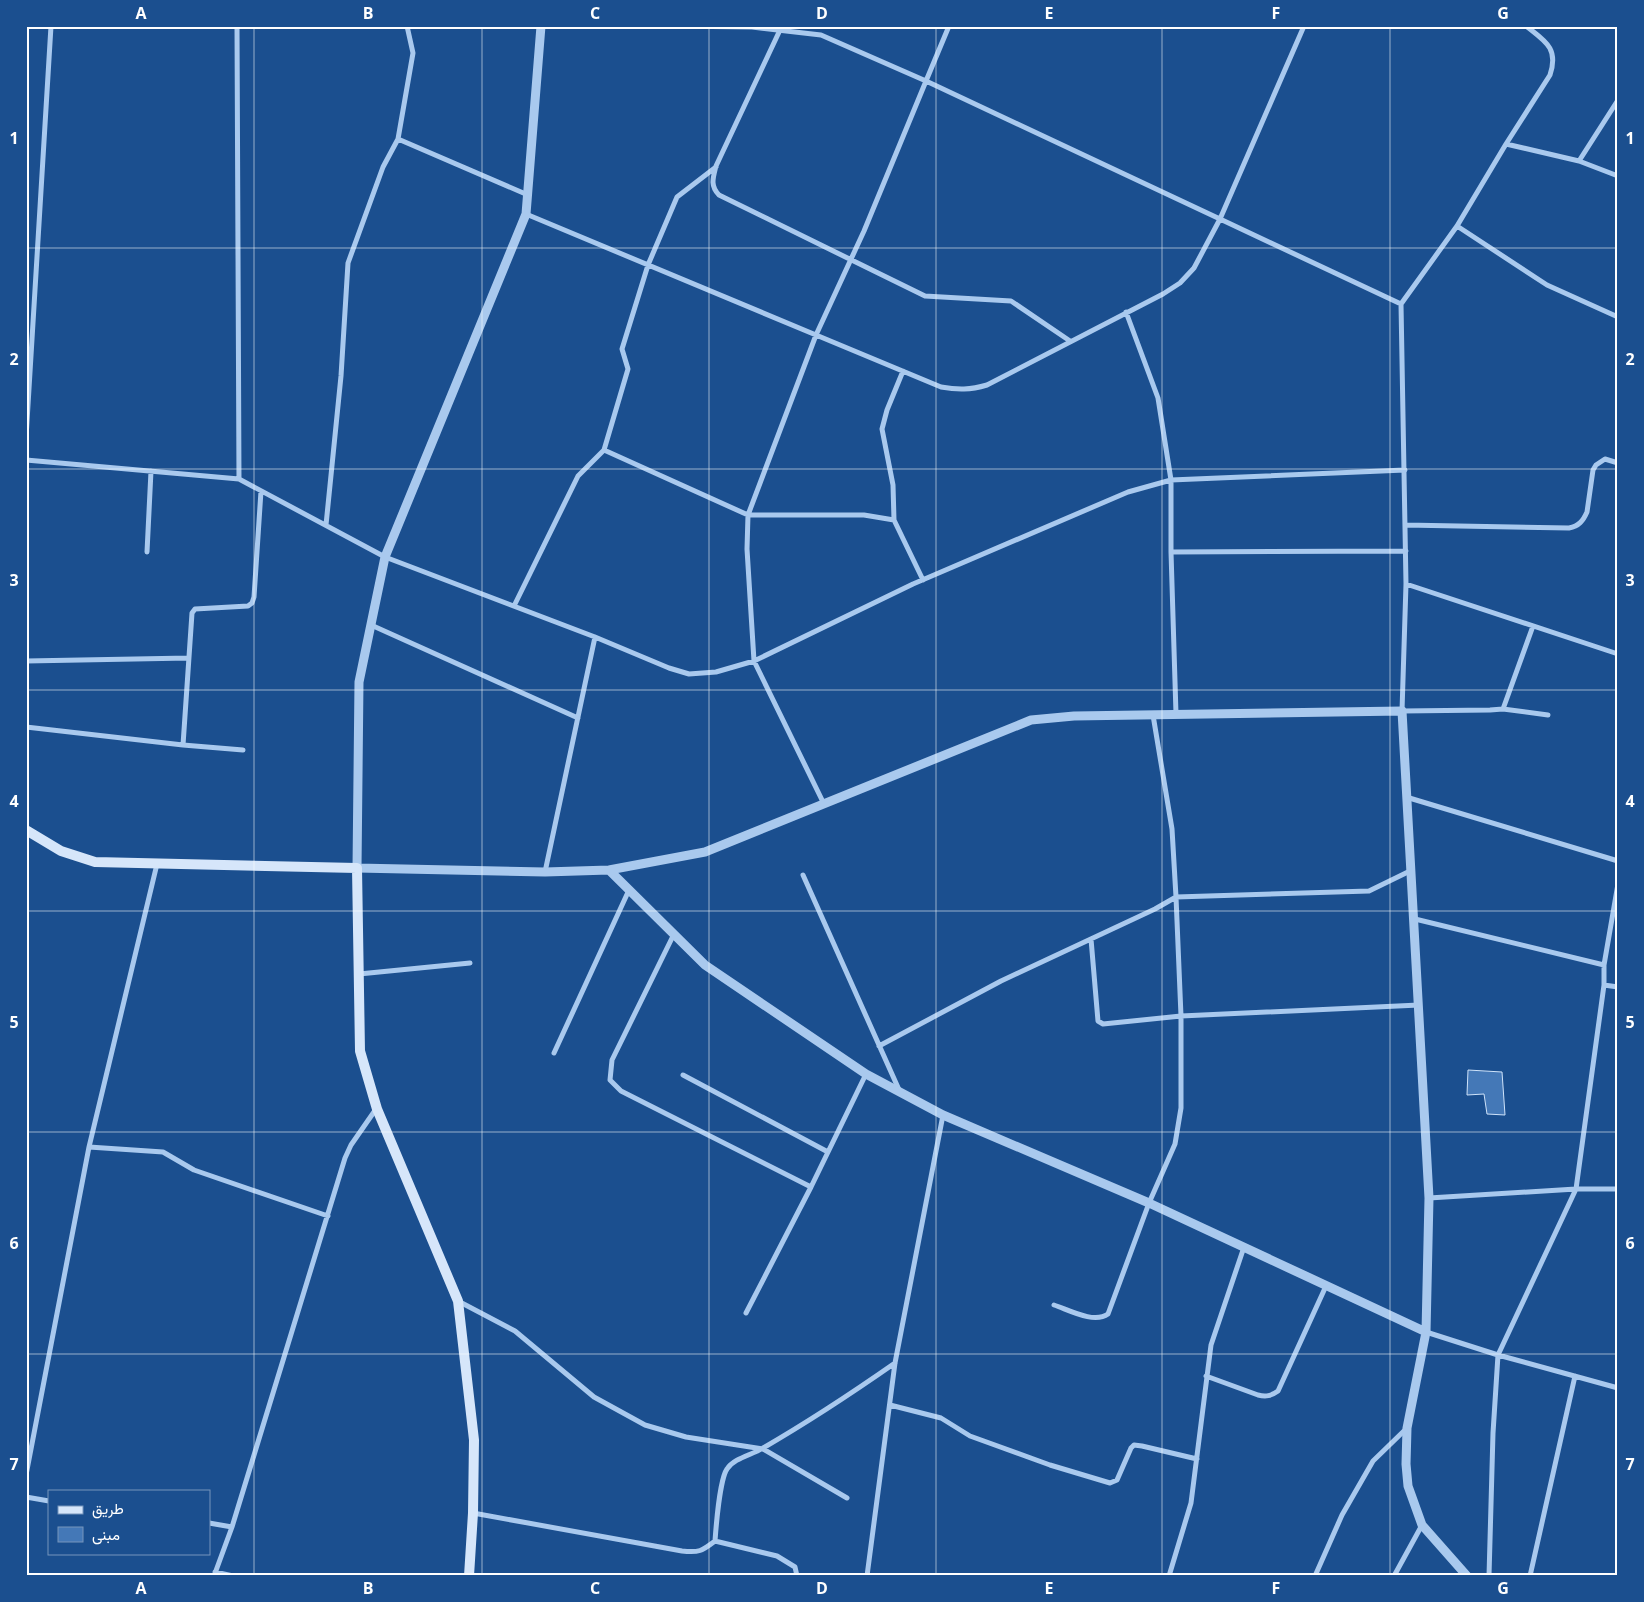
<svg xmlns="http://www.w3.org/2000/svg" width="1644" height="1602" font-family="'Open Sans',Vazirmatn,sans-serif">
<rect width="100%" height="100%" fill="#1b4f8f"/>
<path fill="#4478b7" stroke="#cfe3fa" d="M1468,1070l34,2 3,43 -18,-1 -3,-20 -17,1z"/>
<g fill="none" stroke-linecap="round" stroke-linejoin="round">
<path stroke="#a9c9ee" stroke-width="5" d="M237,26l2,453 146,78 210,80 74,31 20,6 27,-2 38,-11 159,-77 215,-92 43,-12 234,-10
M949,26l-23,55 294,138 84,-193
M780,30l-64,136c-3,12 -6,20 3,29l206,101 86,5 59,40
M398,139l130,56
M1506,144l44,-69c9,-27 -5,-34 -24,-49
M1579,161l39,15
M526,214l290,121 48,-104 62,-150 -105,-46 -69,-8 -80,-1
M1457,226l90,59 71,32
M1401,304l5,280 -4,127 88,-1 13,-1 30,-83
M1126,312l32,86 13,82v72
M26,438l25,-412
M604,450l144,65h116l30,5 29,60
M26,460l213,19
M894,520l-1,-35 -11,-56 5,-19 16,-39
M326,525l15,-149 7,-113 35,-96 15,-28 15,-86 -6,-27
M1405,525l164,3c10,-2 14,-7 18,-16l6,-42 3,-5 9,-6 13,4
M147,552l4,-81
M1406,584l212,70
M514,606l64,-130 26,-26 24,-81 -6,-20 26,-84 29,-68 39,-30
M371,625l207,93
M26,661l163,-3
M1503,709l45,6
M1176,714l-5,-162 235,-1
M1153,715l19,114 4,68 193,-6 41,-20
M26,727l157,18 60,5
M183,745l9,-132 3,-4 53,-3 4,-3 2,-6 7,-106
M1406,797l212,64
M824,804l-70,-143 -7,-112 1,-34 68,-180 125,52c17,3 29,3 46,-2l176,-91 17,-11 14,-15 26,-49 181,85 56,-78 49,-82 73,17 39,-61
M545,872l50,-235
M803,875l97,217
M1415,919l189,46
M674,934l-62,126 -2,20 11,11 190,96
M1091,939l7,82 5,3 78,-8 238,-11
M359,974l111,-11
M1604,985l14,2
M879,1046l122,-65 154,-72 21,-12 5,119v92l-6,36 -26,59 -41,111c-14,10 -39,-4 -54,-9
M554,1053l75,-163
M683,1075l145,77
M89,1147l74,5 31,18 134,46
M1429,1198l147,-9h42
M458,1301l57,30 79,66 51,28 41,12 77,12 84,49
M746,1313l65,-126 55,-113
M1426,1332l72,23 120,33
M1206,1376l52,19c8,2 13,1 20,-4l48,-105
M890,1405l51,13 29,18 80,29 60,18 7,-3 14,-32 3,-3 8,1 55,13
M26,1475l63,-328 68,-283
M26,1497l23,4
M473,1513l209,38c17,2 20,0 33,-10 1,-14 5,-62 12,-72 7,-11 25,-14 36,-21 45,-26 89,-55 132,-85
M209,1523l23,4
M715,1541l62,15 18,11 2,9
M215,1572l18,4
M26,1574l1,2
M214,1576l18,-49 113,-369 6,-13 25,-36
M867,1576l28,-213 48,-248
M1169,1576l22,-73 20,-158 33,-98
M1315,1576l27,-61 31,-54 34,-33
M1394,1576l28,-51
M1489,1576l4,-143 5,-78 78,-166 28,-204v-20l14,-81
M1530,1576l45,-200"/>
<path stroke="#a9c9ee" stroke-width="9" d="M541,26l-15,188 -141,343 -26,125 -2,186 188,4 64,-2 96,-18 326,-132 43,-4 328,-5 27,487 -3,134 -277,-129 -206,-88 -77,-41 -161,-109 -96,-95
M1426,1332l-19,96 -1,36 2,22 14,39 45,51"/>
<path stroke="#d6e6fa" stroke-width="10" d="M26,830l35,21 34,11 262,6 3,183 17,58 81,192 16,139 -1,73 -4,63"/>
</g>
<path fill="none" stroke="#fff" stroke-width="1" stroke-opacity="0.55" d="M254,26v1550M482,26v1550M709,26v1550M936,26v1550M1162,26v1550M1390,26v1550M26,248h1592M26,469h1592M26,690h1592M26,911h1592M26,1132h1592M26,1354h1592"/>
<rect width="1644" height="1602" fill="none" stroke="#1b4f8f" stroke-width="55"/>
<rect x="48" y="1490" width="162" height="65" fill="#1b4f8f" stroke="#7695bc"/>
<rect x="58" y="1506" width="25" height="8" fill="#d6e6fa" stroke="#7695bc"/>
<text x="92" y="1514" font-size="15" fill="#ffffff">طريق</text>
<rect x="58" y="1527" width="25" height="15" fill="#4478b7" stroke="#7695bc"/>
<text x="92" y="1540" font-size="15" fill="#ffffff">مبنى</text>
<rect x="28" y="28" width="1588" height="1546" fill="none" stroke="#fff" stroke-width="2"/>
<g font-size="16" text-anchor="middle" font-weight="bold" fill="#fff">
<text x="141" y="19">A</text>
<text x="368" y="19">B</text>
<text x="595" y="19">C</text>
<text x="822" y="19">D</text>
<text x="1049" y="19">E</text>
<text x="1276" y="19">F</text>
<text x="1503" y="19">G</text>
<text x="14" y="144">1</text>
<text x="1630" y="144">1</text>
<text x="14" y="365">2</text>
<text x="1630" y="365">2</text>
<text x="14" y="586">3</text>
<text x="1630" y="586">3</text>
<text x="14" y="807">4</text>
<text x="1630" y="807">4</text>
<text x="14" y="1028">5</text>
<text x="1630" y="1028">5</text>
<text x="14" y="1249">6</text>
<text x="1630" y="1249">6</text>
<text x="14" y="1470">7</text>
<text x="1630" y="1470">7</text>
<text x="141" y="1594">A</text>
<text x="368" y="1594">B</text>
<text x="595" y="1594">C</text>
<text x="822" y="1594">D</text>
<text x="1049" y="1594">E</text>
<text x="1276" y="1594">F</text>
<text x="1503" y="1594">G</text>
</g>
</svg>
